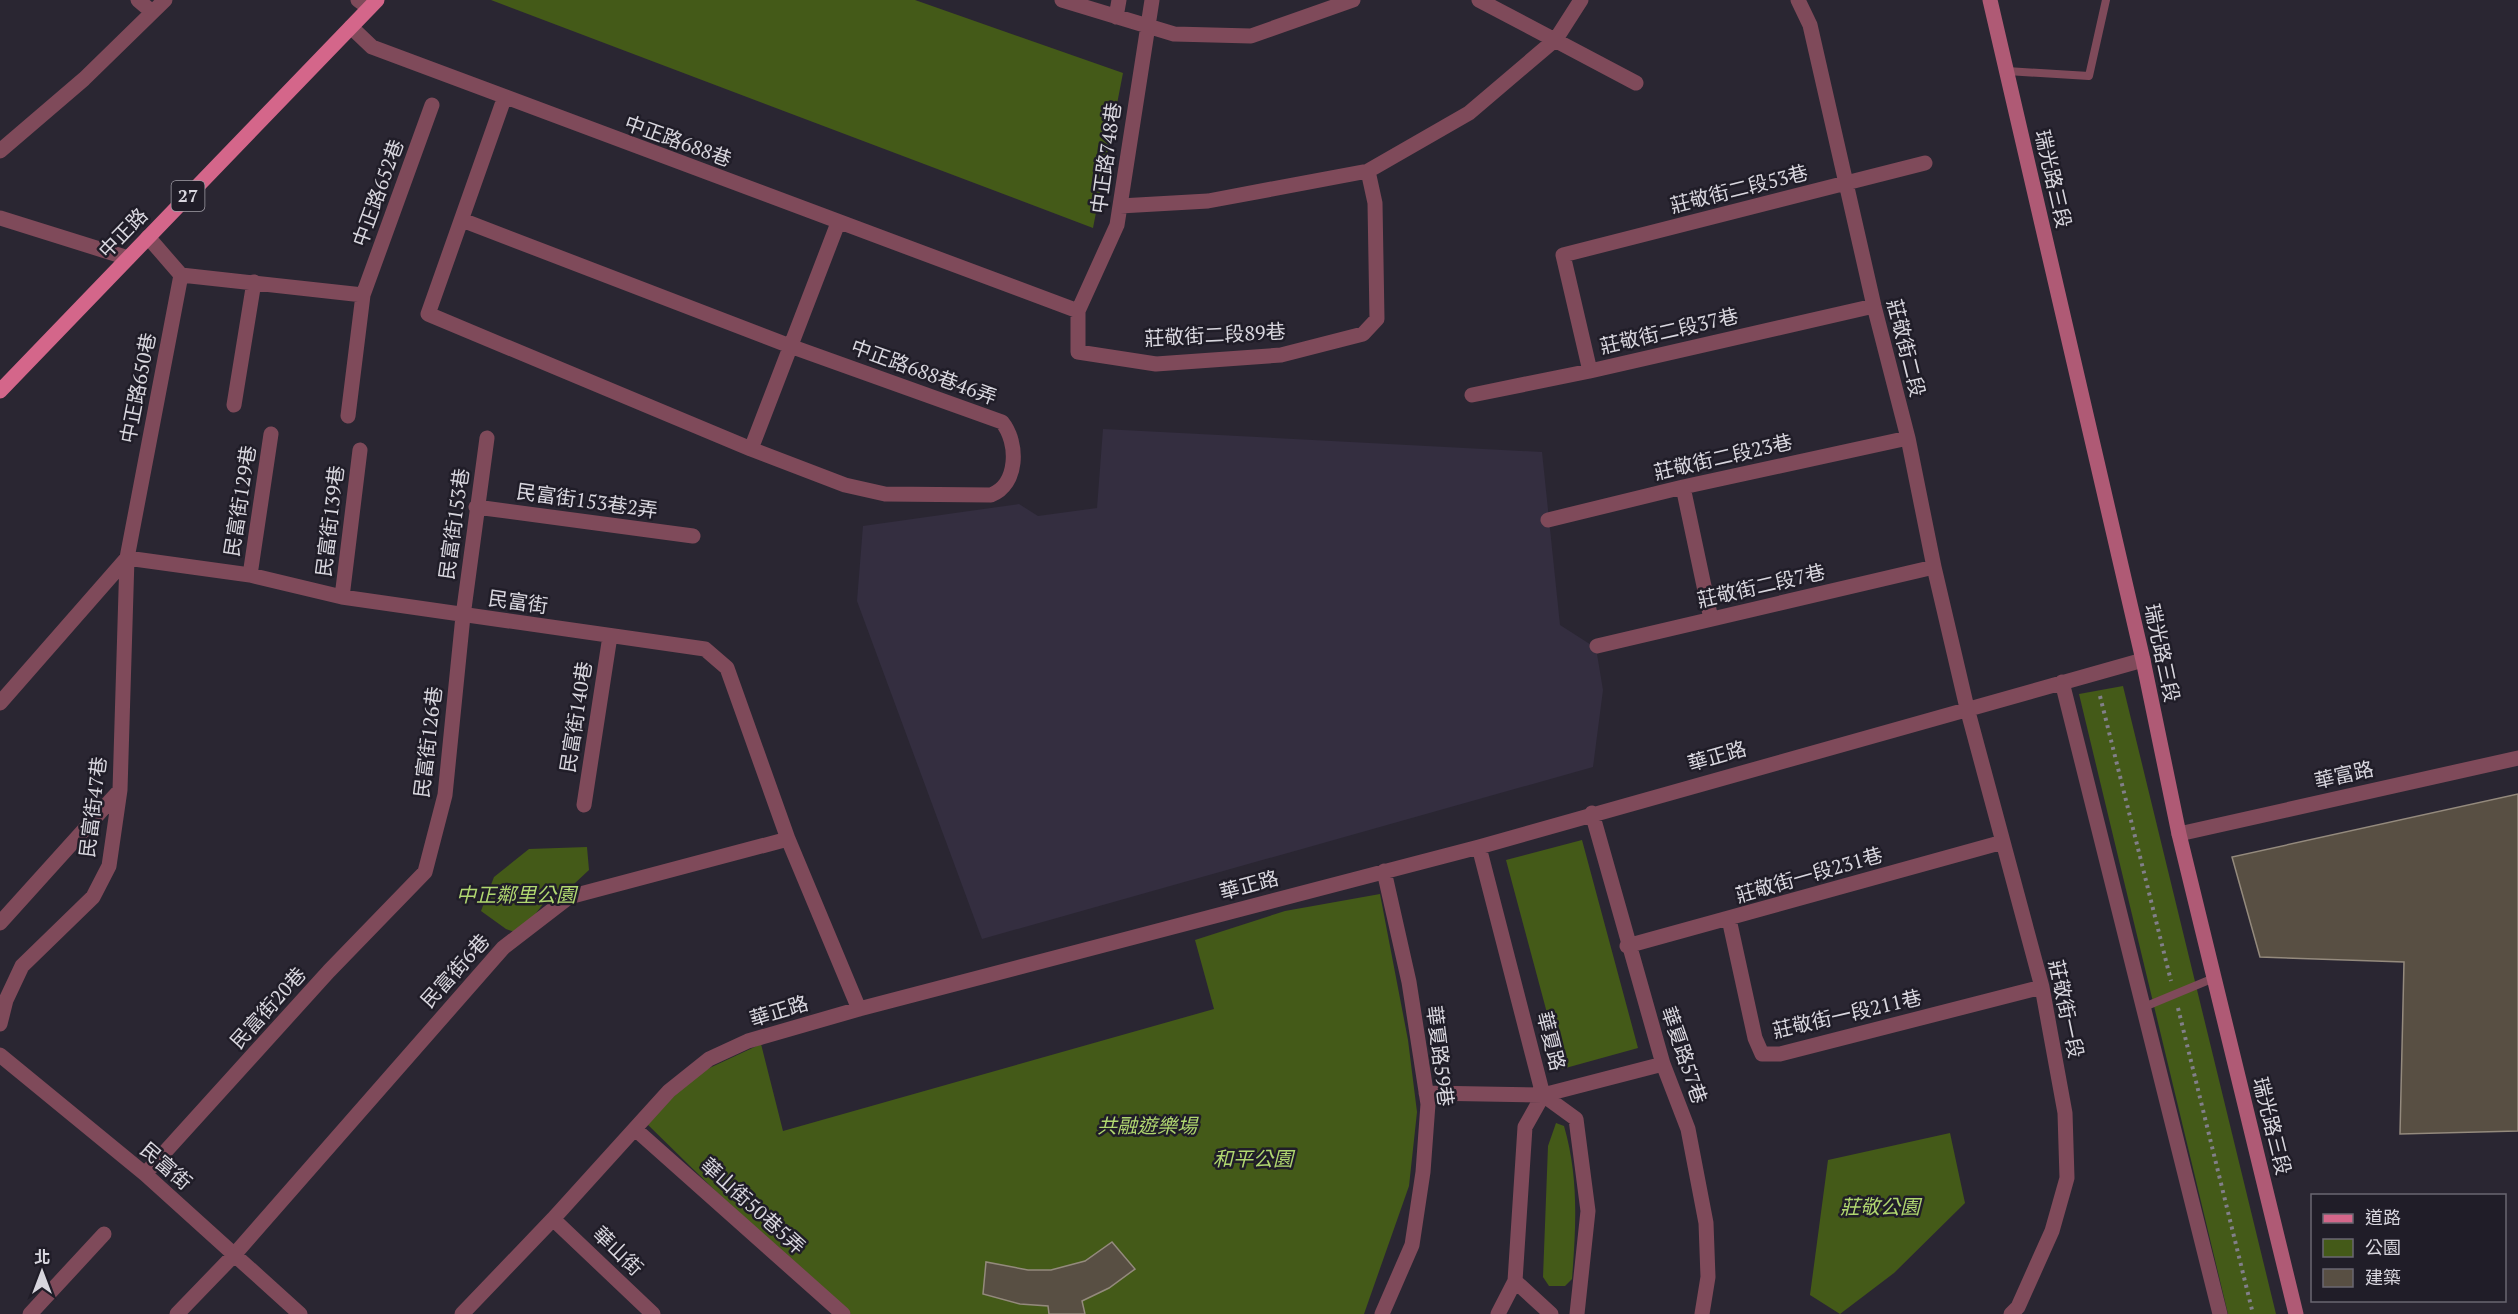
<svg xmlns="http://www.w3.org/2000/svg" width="2518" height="1314" font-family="'PT Serif','Noto Sans TC',serif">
<rect width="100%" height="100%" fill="#2a2632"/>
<path fill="#342e40" d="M1103,429l439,23 18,173 36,23 7,42 -10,77 -611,172 -125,-338 6,-75 156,-22 19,12 59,-8z"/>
<path fill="#445a18" d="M491,0h424l208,73 -30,155z
M2123,686l153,628h-48l-149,-620z
M1582,840l56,208 -76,21 -56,-209z
M587,847l2,23 -15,14 -27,15 -27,35 -14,-5 -25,-18 13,-34 35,-28z
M1380,894l28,146 9,72 -8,74 -45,128h-513l-111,-99 -96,-94 44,-43 73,-34 22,87 431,-122 -19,-69 90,-29z
M1556,1123l8,3c15,52 12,100 8,153l-7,7h-16l-6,-9 5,-131z
M1950,1133l15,70 -71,70 -54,41 -30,-19 18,-135z"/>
<path fill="#584f43" stroke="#948a7d" stroke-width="1.5" d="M2518,794v337l-118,3 4,-172 -144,-5 -28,-100z
M1112,1242l23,27 -26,19 -27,13 3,13h-36l-1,-8 -28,-2 -37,-10 3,-32 42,8h23l34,-9z"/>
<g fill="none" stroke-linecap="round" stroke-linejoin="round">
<path stroke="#827f89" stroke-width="4" stroke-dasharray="3 4.5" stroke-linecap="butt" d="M2100,696l71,285
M2178,1008l75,306"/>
<path stroke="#7f4a5a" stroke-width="8" d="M2007,71l82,5 17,-76
M2144,1007l70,-29"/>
<path stroke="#7f4a5a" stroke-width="15" d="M138,0l13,11
M358,0l11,8
M1062,0l112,34 77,2 102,-36
M1152,0l-35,225 -39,86v41l78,12 125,-9 82,-21 14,-15 -2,-116 -7,-32
M1479,0l157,83
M1798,0l12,25 64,281 34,132 26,129 33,141 75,279 23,126 2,65 -15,53 -34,76 -7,7
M1116,17l3,-17
M351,27l21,20 706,264
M0,151l84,-72 81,-79
M1120,206l88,-5 160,-30 101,-58 87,-74 25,-39
M0,218l128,40
M462,220l328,126 212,76c17,21 16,63 -11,73l-106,-1 -40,-9 -94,-36 -323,-135 76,-215
M181,275l182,20
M1874,306l-284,65 -27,-116 362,-92
M1472,395l118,-24
M234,405l20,-123
M348,416l15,-121 69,-190
M751,449l87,-226
M1683,487l28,132
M476,507l217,29
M1548,520l135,-33 225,-49
M127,558l123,17 92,22 363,52 22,19 61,171 71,170
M250,575l21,-141
M342,597l18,-147
M1597,646l337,-79
M2062,682l158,632
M0,703l127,-145
M584,805l26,-169
M1592,813l71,251 25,65 18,94 2,54 -6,37
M2179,834l339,-76
M1479,847l64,248 -18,32 -10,154 -17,33
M1729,919l26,119 7,16h18l262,-67
M0,923l120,-133
M1627,946l376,-104
M0,1024l6,-24 16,-34 71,-69 16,-31 11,-76 7,-232 54,-283 -33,-38
M0,1055l145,119 155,140
M1426,1093l117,2 120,-31
M1543,1095l33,24 12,92 -11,103
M635,1129l208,185
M145,1174l184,-203 96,-99 20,-77 18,-179 24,-178
M553,1219l100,95
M1515,1281l36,33
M30,1314l74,-80
M177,1314l57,-59 269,-307 66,-51 219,-58
M462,1314l91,-95 116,-128 40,-32 39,-18 111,-32 620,-162 664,-187
M1382,1314l30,-69 11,-73 5,-68 -19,-122 -25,-111"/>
<path stroke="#af5a75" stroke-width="15" d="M1990,0l153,660 36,174 117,480"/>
<path stroke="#d4668a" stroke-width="15" d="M0,391l377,-391"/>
</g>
<g text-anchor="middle" stroke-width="5" stroke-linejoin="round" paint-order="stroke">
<rect fill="#201d28" stroke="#a19ea7" stroke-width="1.5" x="171.5" y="181" width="33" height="30" rx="4.5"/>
<g font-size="18" font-weight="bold" fill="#d8d6de">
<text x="188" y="202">27</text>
</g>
<g font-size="20" fill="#d8d6de" stroke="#201d28">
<text transform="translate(678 141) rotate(20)" y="7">中正路688巷</text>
<text transform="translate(1106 158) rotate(-82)" y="7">中正路748巷</text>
<text transform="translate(2053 179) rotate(77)" y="7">瑞光路三段</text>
<text transform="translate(1739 189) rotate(-14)" y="7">莊敬街二段53巷</text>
<text transform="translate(378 193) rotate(-70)" y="7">中正路652巷</text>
<text transform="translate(123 233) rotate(-46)" y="7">中正路</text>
<text transform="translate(1669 331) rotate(-13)" y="7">莊敬街二段37巷</text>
<text transform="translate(1215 335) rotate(-3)" y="7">莊敬街二段89巷</text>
<text transform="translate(1906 348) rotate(76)" y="7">莊敬街二段</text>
<text transform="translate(924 372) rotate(20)" y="7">中正路688巷46弄</text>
<text transform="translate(138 388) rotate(-79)" y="7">中正路650巷</text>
<text transform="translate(1723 457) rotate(-13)" y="7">莊敬街二段23巷</text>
<text transform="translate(240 501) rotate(-81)" y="7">民富街129巷</text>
<text transform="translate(587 501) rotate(8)" y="7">民富街153巷2弄</text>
<text transform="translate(330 521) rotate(-83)" y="7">民富街139巷</text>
<text transform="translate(454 524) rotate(-82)" y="7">民富街153巷</text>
<text transform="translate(1761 586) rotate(-13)" y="7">莊敬街二段7巷</text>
<text transform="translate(518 602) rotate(8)" y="7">民富街</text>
<text transform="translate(2162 653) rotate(78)" y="7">瑞光路三段</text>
<text transform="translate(576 717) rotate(-81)" y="7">民富街140巷</text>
<text transform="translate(428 742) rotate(-83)" y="7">民富街126巷</text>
<text transform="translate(1717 756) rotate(-16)" y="7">華正路</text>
<text transform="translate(2344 775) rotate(-13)" y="7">華富路</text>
<text transform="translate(93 807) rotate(-83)" y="7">民富街47巷</text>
<text transform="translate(1809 875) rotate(-16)" y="7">莊敬街一段231巷</text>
<text transform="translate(1249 885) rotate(-15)" y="7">華正路</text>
<text transform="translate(455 971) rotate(-48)" y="7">民富街6巷</text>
<text transform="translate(268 1008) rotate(-48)" y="7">民富街20巷</text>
<text transform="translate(2066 1009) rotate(78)" y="7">莊敬街一段</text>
<text transform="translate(779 1011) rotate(-17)" y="7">華正路</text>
<text transform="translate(1847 1014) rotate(-13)" y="7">莊敬街一段211巷</text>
<text transform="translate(1551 1041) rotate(76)" y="7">華夏路</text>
<text transform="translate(1684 1055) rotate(71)" y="7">華夏路57巷</text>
<text transform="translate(1440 1056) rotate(83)" y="7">華夏路59巷</text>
<text transform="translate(2272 1126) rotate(76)" y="7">瑞光路三段</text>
<text transform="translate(166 1166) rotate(41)" y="7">民富街</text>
<text transform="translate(753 1206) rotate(42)" y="7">華山街50巷5弄</text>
<text transform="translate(618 1251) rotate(44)" y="7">華山街</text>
</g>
<g font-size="20" font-style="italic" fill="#b0d770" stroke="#201d28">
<text x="516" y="902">中正鄰里公園</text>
<text x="1147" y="1133">共融遊樂場</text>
<text x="1253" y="1166">和平公園</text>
<text x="1880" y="1214">莊敬公園</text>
</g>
</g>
<rect x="2311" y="1194" width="195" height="108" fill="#201d28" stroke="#6a6771" stroke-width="1.5"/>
<rect x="2323" y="1214" width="30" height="9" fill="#d4668a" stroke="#6a6771" stroke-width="1.5"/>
<text x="2365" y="1224" font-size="18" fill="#d8d6de">道路</text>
<rect x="2323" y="1239" width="30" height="18" fill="#445a18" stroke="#6a6771" stroke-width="1.5"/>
<text x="2365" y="1254" font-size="18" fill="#d8d6de">公園</text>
<rect x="2323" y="1269" width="30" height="18" fill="#584f43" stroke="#6a6771" stroke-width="1.5"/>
<text x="2365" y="1284" font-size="18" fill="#d8d6de">建築</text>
<g transform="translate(42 1272)" stroke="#201d28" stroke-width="4.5" paint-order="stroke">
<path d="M0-4.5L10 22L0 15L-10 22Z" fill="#d8d6de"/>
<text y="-9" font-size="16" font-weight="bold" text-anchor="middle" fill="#d8d6de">北</text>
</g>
</svg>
